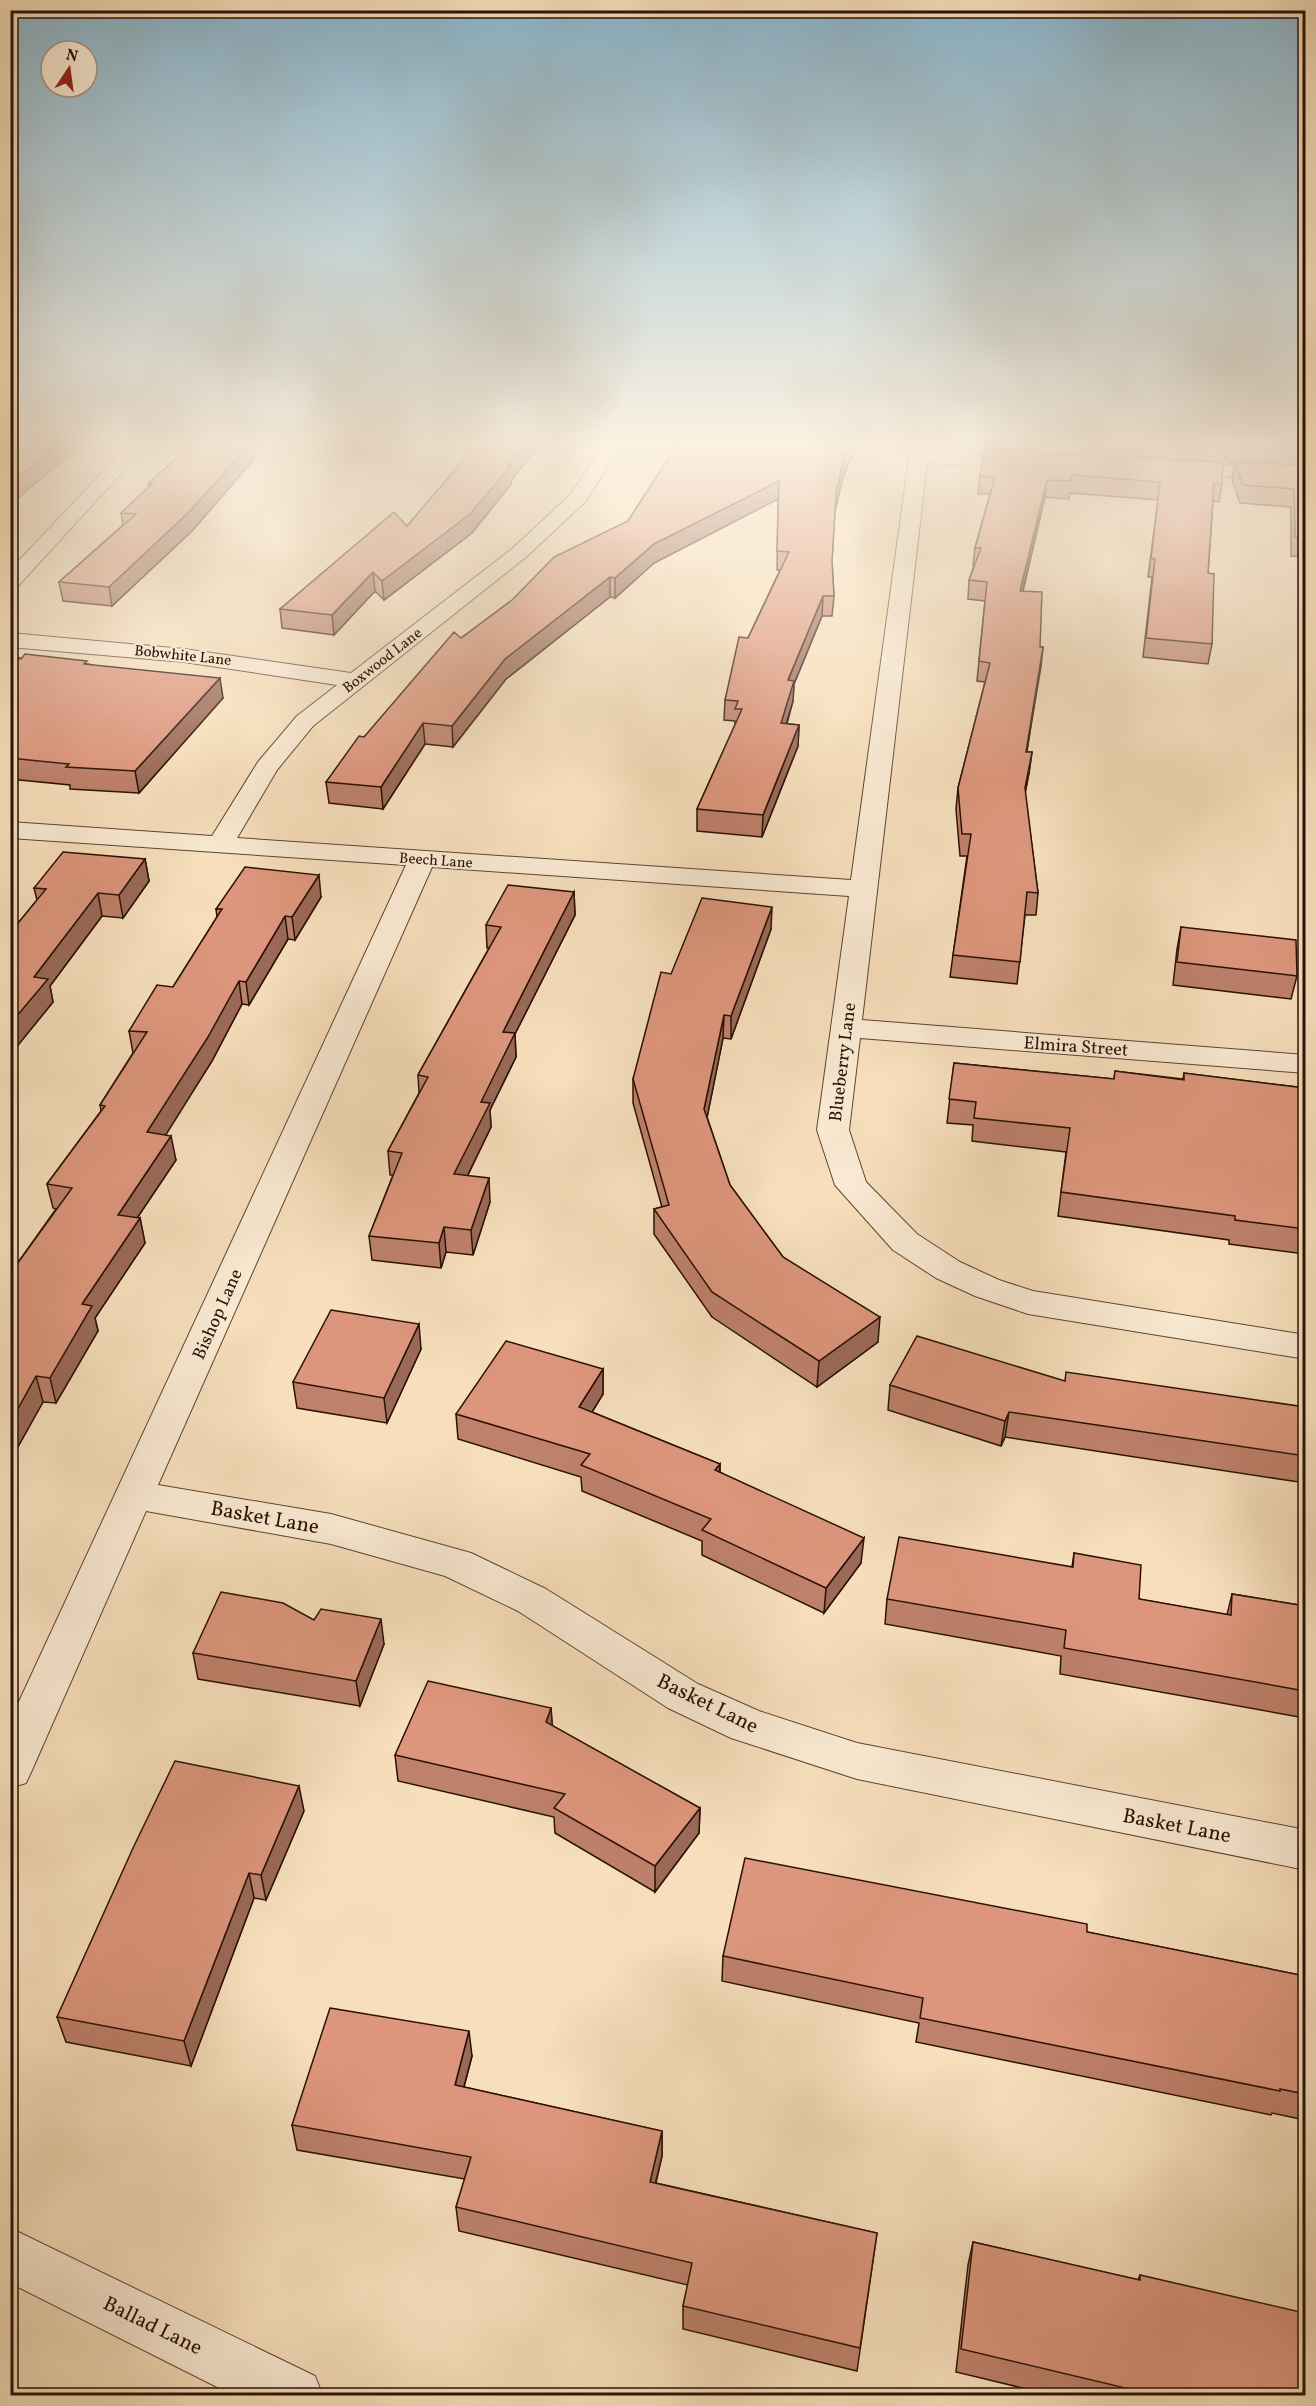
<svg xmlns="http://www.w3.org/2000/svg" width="1316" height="2406" font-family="Vollkorn,serif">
<rect width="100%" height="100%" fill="#f7dfbc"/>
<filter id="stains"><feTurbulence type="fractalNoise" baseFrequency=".00333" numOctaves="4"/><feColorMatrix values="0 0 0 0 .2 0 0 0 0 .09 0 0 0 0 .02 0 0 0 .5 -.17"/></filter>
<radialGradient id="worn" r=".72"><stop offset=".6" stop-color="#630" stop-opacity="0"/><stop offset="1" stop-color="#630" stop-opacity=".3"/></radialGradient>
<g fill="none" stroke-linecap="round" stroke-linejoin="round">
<defs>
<path id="minor" d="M130,443h19l-132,144 -7,2v-19z
M605,443h18l-38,59 -59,55 -213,169 -36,44 -40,68 614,42 60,-437h18l-1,9 107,6 2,4 -2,4 -7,2 -101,-5 -65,557 444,35v18l-446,-35 -11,92 17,52 51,52 43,28 39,18 34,11 273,44v24l-278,-45 -53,-18 -39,-18 -43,-28 -58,-65 -18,-55 32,-234 -417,-29 -274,618 173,29 140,39 75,36 152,95 61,27 98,32 449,87v40l-449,-91 -126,-41 -63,-30 -150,-97 -73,-35 -114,-32 -185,-33 -114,259 -6,13 -16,5v-67l396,-856 -396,-27v-16l202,14 46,-74 39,-46 40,-31 -153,-23 -174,-15v-14l174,16 167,24 161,-124 59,-55z
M1178,463l128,6v12l-135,-8 -2,-4 2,-4z
M10,2228l305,148 8,20h-88l-225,-113z"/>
</defs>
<use href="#minor" stroke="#5d4434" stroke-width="2"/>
<use href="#minor" fill="#faead3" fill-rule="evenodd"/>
</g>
<path fill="#be816c" stroke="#2a1106" stroke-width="1.5" d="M193,443h70l-9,10v6l-61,71 -81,76 -49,-5 -4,-19 64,-57 -2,-12 27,-25v-4z
M475,443h65l-29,38v3l-39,49 -88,67 -9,-9 -41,44 -52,-7 -2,-19 127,-83 63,-73 -1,-4z
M678,443h180l-15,33 -8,35 -3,50 2,35 -2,20h-10l-28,68 -1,17 -6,23 12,1 -1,21 -36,91 -65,-6v-22l38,-84v-4l-11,-1 1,-20 23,-62 32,-68h-3l1,-71 -124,64 -39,35 -5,-1 -104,82 -53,68 -28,-3 -42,65 -54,-6 -3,-21 38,-45 97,-99 167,-117z
M988,443h317v114l-14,-1v-49l-51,-4 -8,-23 3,-16 -8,-1 -4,-12 -2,11 1,22 -3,18 -6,-1 -5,72 4,71 -4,20 -65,-7 9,-80h-4l10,-77 -88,-7 -1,6 -24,-2 -22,94 17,56h3l-16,105h5l-3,21 -4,20 13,100 -2,22h-11l-8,69 -67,-7 3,-22 14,-99h-7l-4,-47 2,-21 27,-106 -8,-1 8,-80 -17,-2 1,-19 5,-14h-1l2,-18 15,-54h-12l2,-18 7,-25z
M10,657l78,7 135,34 -84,95 -69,-4v-4l-60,-6z
M145,859l4,22 -26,37 -21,-2 -52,70 3,16 -43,53v-122l27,-33 -3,-12z
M574,892l1,23 -60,119 1,23 -26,53 1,17 -23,48 22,27 -17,53 -27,-3 -5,16 -69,-8 -3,-24 24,-61h-3l-2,-24 31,-58 -1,-18 71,-127h-2l-1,-23z
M321,897l-26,43 -7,-1 -39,66 -7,-1 -30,57 -47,74 11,25 -39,58h3l5,25 -50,75 3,13 -42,72 -13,-1 -33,59 3,-185 -1,-5 44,-62 -3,-1 -6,-24 54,-73 -1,-6 33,-52 -4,-22 44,-44 44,-70 -1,-8z
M1181,927l116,49 -6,23 -118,-14 4,-36z
M771,929l-40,110 -8,-1 -16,79 23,68 53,72 95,85 -61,45 -105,-70 -58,-83v-25l8,-2 -29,-104v-24l38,-105z
M954,1063l160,16 1,-8 68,8 1,-6 121,15v166l-76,-10v-4l-171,-24 8,-64 -94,-11 1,-16 -26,-2z
M421,1349l-34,74 -90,-15 -4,-26z
M603,1369v25l-11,18 128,52v8l141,91 -37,50 -122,-58v-14l-120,-50 -1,-14 -123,-38 -2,-25z
M1064,1381l241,26v76l-300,-46 -4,9 -113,-36 2,-25z
M1074,1553l65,46 88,16 5,-21 73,12v112l-245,-44 1,-18 -176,-32 2,-25 185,-32z
M314,1620l70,24 -24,62 -162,-27 -5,-26z
M551,1708l1,18 148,82 -1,25 -44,59 -100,-59 -1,-16 -156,-36 -3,-26z
M304,1811l-38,89 -12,-2 -63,168 -125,-24 -9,-25z
M1087,1932l218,44v144l-33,-7 -1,2 -355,-73 3,-19 -197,-42 1,-25z
M472,2056l-8,31 198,44v25l-6,27 221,50 -20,138 -174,-42v-23l5,-21 -229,-54 -3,-24 9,-28 -168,-29 -5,-25z
M973,2242l165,38 2,-5 165,121h-249l-100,-24 12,-107z"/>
<path fill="#9b6958" stroke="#2a1106" stroke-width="1.5" d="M60,443h23l-73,62v-21z
M246,443h17l-9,10v6l-61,71 -81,76 -3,-19z
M526,443h14l-29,38v3l-39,49 -88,67 -2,-19 126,-115z
M851,443h7l-15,33 -8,35 1,-18 8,-35z
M1047,480l-2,17 -27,113 2,-19z
M779,481l-1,18 -124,64 -39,35v-20l39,-34z
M373,572l2,19 -41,44 -2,-20z
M610,577v20l-104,82 -53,68 -1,-21 53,-67z
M823,596l-1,20 -28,68 -1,17 -13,43 1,-21 7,-43z
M1043,647l-2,20 -18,105 3,-20z
M220,678l3,20 -84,95 -4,-22z
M423,723l2,21 -42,65 -2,-22z
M799,725l-1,21 -36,91 1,-22z
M1032,752l-3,21 -7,36 3,-21z
M145,859l4,22 -26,37 -4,-23z
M319,875l2,22 -26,43 -3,-23z
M574,892l1,23 -60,119 1,23 -26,53 1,17 -35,72 -2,-25 27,-72 22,-70z
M98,893l4,23 -52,70 3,16 -43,53v-31l24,-47z
M772,907l-1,22 -40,110v-23z
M285,916l3,23 -39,66 -3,-23z
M239,981l3,23 -30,57 -60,96 -5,-25z
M724,1015l-1,23 -19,95v-24z
M171,1136l5,24 -53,79 -5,-24z
M489,1178l1,24 -17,53 -2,-25z
M140,1218l5,25 -50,75 3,13 -42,72 -6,-25 32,-74z
M444,1227l2,25 -5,16 -2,-25z
M880,1317l-2,25 -61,45 2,-26z
M419,1324l2,25 -34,74 -3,-25z
M603,1369v25l-23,38 -1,-25z
M36,1376l7,26 -33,59v-38z
M1009,1412l-4,25 -4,9 4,-25z
M720,1464l-1,25 -4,-19z
M864,1538l-3,25 -37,50 2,-25z
M381,1619l3,25 -24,62 -4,-25z
M551,1708l2,26 -7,-12z
M299,1786l5,25 -38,89 -5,-25z
M700,1808l-1,25 -44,59v-26z
M249,1873l5,25 -63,168 -7,-25z
M469,2031l3,25 -14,53 -3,-24z
M662,2131v25l-12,49v-23z"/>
<path fill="#dd967d" stroke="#2a1106" stroke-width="1.5" d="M10,443h50l-50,41z
M193,443h58l-61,68 -81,76 -50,-5 77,-68 -15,-1 31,-29h-4z
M475,443h51l-18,23h3l-41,48 -88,67 -9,-9 -41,43 -52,-6 114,-97 13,14 66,-77h-4z
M678,443h173l-7,15 -8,35 -4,68 2,35h-11l-35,84 6,1 -13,42 18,2 -36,90 -66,-6 45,-100h-7l3,-8 -13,-1 14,-63 9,1 41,-86 -12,-1 2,-70 -125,63 -39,34 -5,-1 -105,82 -53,67 -29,-3 -42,64 -55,-5 33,-46 5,1 90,-105 7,6 51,-38 42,-43 74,-36z
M1167,443h57v2z
M1229,443h76v6l-75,-4z
M985,451l238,11 -1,22 -8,-1 -6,90 6,1 -2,70 -66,-6 9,-79 -4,-1 9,-76 -88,-7 -1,6 -24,-1 -27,111 22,1 -2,55h3l-17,105h6l-7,36 13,105 -11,-1 -7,70 -67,-7 18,-121h-9l-4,-46 32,-125 -11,-2 8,-79 -18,-2 12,-32h-6l20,-71 -15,-1z
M1235,462l70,3v73l-10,-1 -1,-48 -51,-4z
M25,654l62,7 -3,3 136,14 -85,93 -69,-4 3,-3 -59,-6v-101l11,2z
M63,852l82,7 -26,36 -21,-2 -64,84 14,2 -38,45v-91l36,-44 -12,-1z
M245,867l74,8 -27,42 -7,-1 -39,66 -7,-1 -31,56 -61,95 24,4 -53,79 22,3 -58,86 10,2 -42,72 -14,-2 -26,47v-142l6,-10h-4l60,-83 -25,-4 58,-78 -5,-1 47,-73 -18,-1 28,-46 16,2 49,-78h-6z
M508,885l66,7 -71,140 12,1 -34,69 9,1 -36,71 35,4 -18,52 -27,-3 -5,16 -70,-7 33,-83 -14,-2 40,-74 -10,-2 83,-148 -15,-2z
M702,898l70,9 -41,109 -7,-1 -20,94 26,76 53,72 97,60 -61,44 -107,-69 -58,-83 15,-4 -36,-126 28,-107 10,2z
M1181,927l115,13 1,36 -120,-14z
M954,1063l160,16 1,-8 69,9v-7l121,15v141l-70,-9v-4l-174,-24 9,-64 -96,-10 2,-16 -27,-3z
M331,1310l88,14 -35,74 -91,-16z
M917,1336l148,45 1,-9 239,35v49l-296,-44 -4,9 -115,-36z
M506,1341l97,28 -24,38 141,57 -5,6 149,68 -38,50 -124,-58 9,-11 -130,-54 9,-11 -134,-40z
M899,1537l174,30 1,-14 67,12 -2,34 92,16 1,-21 73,12v85l-241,-43 2,-18 -179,-31z
M221,1592l62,11 31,17 7,-11 60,10 -25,62 -163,-28z
M428,1681l123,27 -5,14 154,86 -45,58 -101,-58 11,-14 -170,-39z
M175,1761l124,25 -38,89 -12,-2 -65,168 -127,-24 76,-169z
M745,1858l342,66v8l218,44v118l-25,-5v2l-360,-73 3,-20 -200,-42z
M330,2008l139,23 -14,54 207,46 -12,51 227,51 -17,115 -177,-42 9,-43 -236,-56 15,-50 -179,-32z
M973,2242l167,38v-5l165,38v83h-171v-6l-173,-41z"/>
<linearGradient id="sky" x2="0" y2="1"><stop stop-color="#8ab8d0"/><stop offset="0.57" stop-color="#fbf1e1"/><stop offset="1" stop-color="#fbf1e1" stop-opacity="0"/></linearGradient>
<rect width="1316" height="780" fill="url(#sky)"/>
<g text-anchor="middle" stroke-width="4.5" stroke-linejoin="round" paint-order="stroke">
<g font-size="15" fill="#2a1106" stroke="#faead3">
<text transform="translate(183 655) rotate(6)" y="5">Bobwhite Lane</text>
<text transform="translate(382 660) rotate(-38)" y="5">Boxwood Lane</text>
<text transform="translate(436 860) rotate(4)" y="5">Beech Lane</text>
</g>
<g font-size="18" fill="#2a1106" stroke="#faead3">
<text transform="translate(1076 1046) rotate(4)" y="6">Elmira Street</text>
<text transform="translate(842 1062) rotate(-83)" y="6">Blueberry Lane</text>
<text transform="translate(217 1314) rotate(-66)" y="6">Bishop Lane</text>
</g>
<g font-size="21" fill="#2a1106" stroke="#faead3">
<text transform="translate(265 1517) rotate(10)" y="7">Basket Lane</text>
<text transform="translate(708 1703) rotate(26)" y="7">Basket Lane</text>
<text transform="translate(1177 1825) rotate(11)" y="7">Basket Lane</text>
<text transform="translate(153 2325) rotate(26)" y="7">Ballad Lane</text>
</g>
</g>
<rect width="1316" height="2406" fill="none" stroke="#f7dfbc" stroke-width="36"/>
<rect x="12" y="12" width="1292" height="2382" fill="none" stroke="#2a1106" stroke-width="3"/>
<rect x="18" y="18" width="1280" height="2370" fill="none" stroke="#2a1106" stroke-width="1.5"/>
<g transform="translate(69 69) rotate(13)"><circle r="28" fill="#faead3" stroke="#a79381" stroke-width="1.5"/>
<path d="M0-4.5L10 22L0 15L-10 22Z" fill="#8f2418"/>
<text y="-9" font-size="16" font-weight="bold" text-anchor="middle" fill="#2a1106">N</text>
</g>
<rect width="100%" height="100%" filter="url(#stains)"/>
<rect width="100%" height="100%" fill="url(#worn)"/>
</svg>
